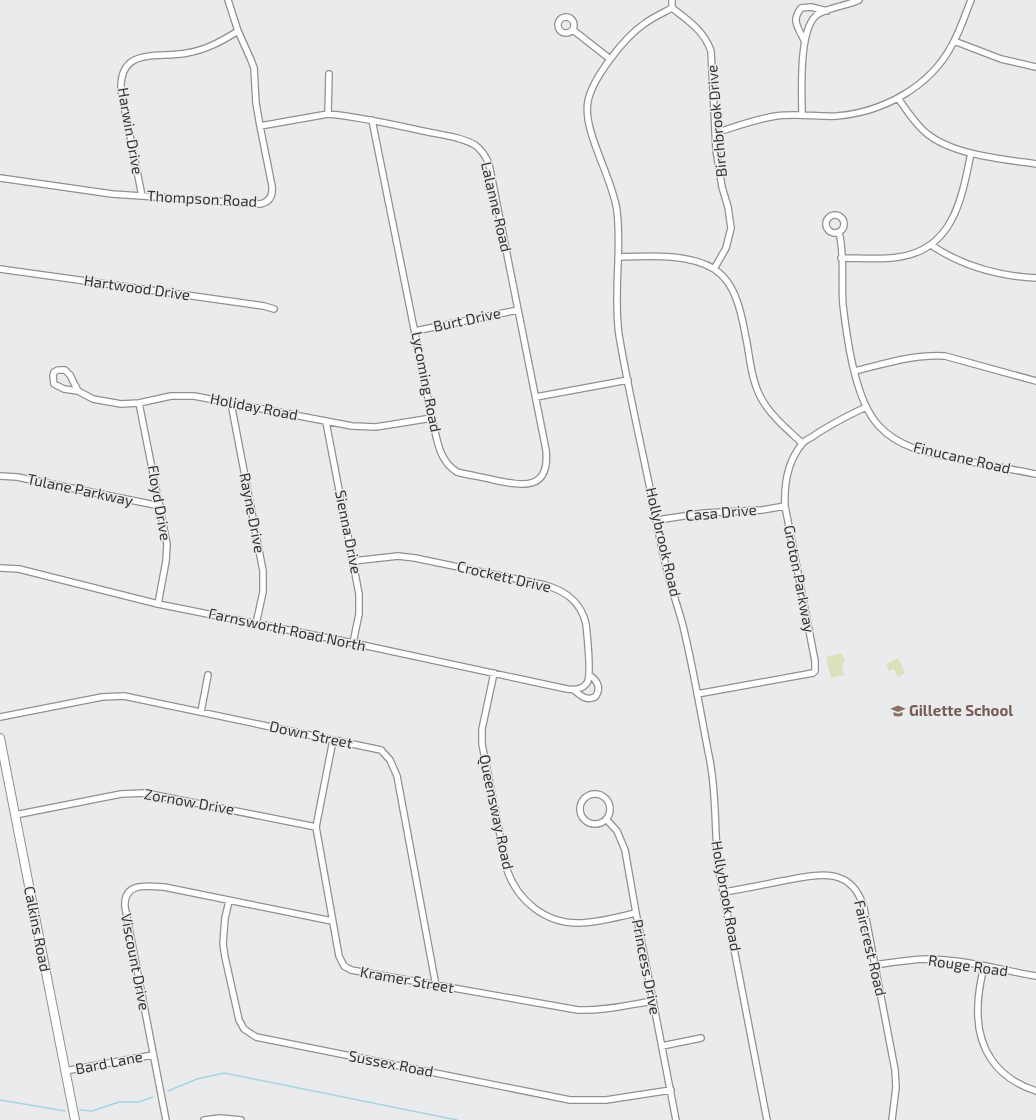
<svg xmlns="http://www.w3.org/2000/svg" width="1036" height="1120" font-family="'Exo 2',sans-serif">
<rect width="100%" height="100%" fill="#eaebec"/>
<path fill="#dae1bb" d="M842,653l3,9 -3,1 2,12 -13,3 -5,-21z
M898,658l7,15 -7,4 -4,-8 -5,2 -3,-7z"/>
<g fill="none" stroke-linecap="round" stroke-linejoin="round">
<path stroke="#a5d5e1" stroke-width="1.5" d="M168,1091l29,-12 27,-6 233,47
M0,1100l65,11
M80,1110l12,1 27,-9h20l14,-5"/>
<defs>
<path id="street" d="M672,0v8
M672,8c-9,5 -19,9 -28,16 -19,13 -51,53 -56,77 -6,30 25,77 29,110 5,41 -4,82 2,124 8,48 19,96 29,144 7,33 12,66 21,99 4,16 10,32 14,48 11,45 18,90 27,135 7,37 4,73 9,110l48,249
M672,8c17,13 32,23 39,43l5,99 6,37 6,20 3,21 -5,20 -12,21
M558 25a8 8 0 1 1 16 0a8 8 0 1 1-16 0Z
M573,30l37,29
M804,40c-6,-13 -13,-19 -3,-32l10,-1 16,4
M954,41l47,18 35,8
M898,98c8,12 16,24 27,34 26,23 77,27 111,32
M328,114l1,-40
M802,114c0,-22 -4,-87 16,-100 12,-7 28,-8 41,-14
M260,126l68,-12c34,3 67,11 100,18 15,3 33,5 47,13 7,5 11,12 14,19l57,286c4,41 -23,36 -52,30 -13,-3 -25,-5 -37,-8 -19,-12 -20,-34 -25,-54l-60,-298
M715,133c20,-6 40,-14 61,-17 21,-3 41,1 61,0 46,-4 93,-29 115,-71 8,-14 13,-30 19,-45
M0,178l112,16 148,10c10,-2 13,-9 12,-18l-12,-60 -4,-23 -2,-35 -3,-8 -13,-29 -10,-31
M142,196l-21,-105c-2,-45 36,-32 66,-38 19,-3 35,-12 51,-22
M826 224a9 9 0 1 1 18 0a9 9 0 1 1-18 0Z
M839,232c6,24 2,49 4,73 4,34 12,96 36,121 23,25 57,28 88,35 23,4 46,9 69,13
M931,245c31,21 68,31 105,33
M618,257c29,-1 71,-4 96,12 11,7 19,20 23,32 5,13 7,28 10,42 3,18 5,38 14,55 10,18 27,32 41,45
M841,258c20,0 39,2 58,-1 55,-8 63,-60 72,-104
M0,269l264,37 10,3
M415,331l103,-21
M855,371c29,-7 59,-17 90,-15l91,25
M78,391l-14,-2 -10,-5 -1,-8 1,-4 4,-2h7l5,5 8,16 15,8 28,5 18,-1 32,-7h23l158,30 24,1 56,-9
M536,397l92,-17
M139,403l28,141 -1,17 -8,43
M231,403l32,168v21l-7,32
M326,422l33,172v20l-6,29
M0,476l17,1 143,29
M657,520l47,-7 58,-3 23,-4
M0,568l19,1 139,35 195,39 214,46c7,1 15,1 20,-6 5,-8 0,-48 -1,-59 -5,-22 -20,-33 -41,-39l-130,-27 -17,-2 -45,5
M494,673l-12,56v15l25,126c11,31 38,53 71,53 20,0 39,-6 58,-10
M574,690c7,6 12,11 21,7 7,-9 2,-17 -6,-22
M697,694l116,-21 2,-2v-10l-30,-155c-1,-21 3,-45 17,-62 2,-3 6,-5 10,-7 17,-12 35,-21 54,-30
M201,712l7,-37
M0,717l102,-20 22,-1 257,54 9,10 7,16 39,210
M333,740l-17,87 23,129 5,10 7,4 227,40c25,1 50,-5 75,-9
M580 809a15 15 0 1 1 30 0a15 15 0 1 1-30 0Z
M15,815l106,-21 24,-1 171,34
M606,819l11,12 8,19 11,63 40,207
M724,892c19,-3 38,-7 58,-11 34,-6 69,-17 82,27l31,162 1,17 -4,33
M229,901l-4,17 -2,26 2,13 14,63 5,9 12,8 314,63h36l65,-10
M875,965c19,-3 37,-6 55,-6 36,1 71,11 106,17
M984,966c-3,13 -6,27 -6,40 -2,42 18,72 58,85
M662,1046l39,-8
M65,1071l88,-16
M166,1120l-41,-213c-2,-25 22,-21 39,-20l168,34
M204,1120l16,-2 21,2"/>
<path id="secondary" d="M0,738l75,382"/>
</defs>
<use href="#street" stroke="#8f9091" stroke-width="8"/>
<use href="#secondary" stroke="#8f9091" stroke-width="10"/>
<use href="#street" stroke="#fff" stroke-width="5.5"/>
<use href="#secondary" stroke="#fff" stroke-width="8"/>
</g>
<defs>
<symbol id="school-bare" viewBox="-9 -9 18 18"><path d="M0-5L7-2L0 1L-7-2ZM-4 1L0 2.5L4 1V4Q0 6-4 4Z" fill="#8d6e63" stroke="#eaebec" stroke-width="2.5" paint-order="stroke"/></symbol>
</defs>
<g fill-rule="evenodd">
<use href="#school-bare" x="888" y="701" width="20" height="20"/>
</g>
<g text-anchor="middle" stroke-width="3" stroke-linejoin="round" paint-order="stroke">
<g font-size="15" fill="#343435" stroke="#eaebec">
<text transform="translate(717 121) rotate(-95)" y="5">Birchbrook Drive</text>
<text transform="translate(130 131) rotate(80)" y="5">Harwin Drive</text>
<text transform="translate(202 199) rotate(3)" y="5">Thompson Road</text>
<text transform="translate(496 207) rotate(77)" y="5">Lalanne Road</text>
<text transform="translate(137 288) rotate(8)" y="5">Hartwood Drive</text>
<text transform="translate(467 320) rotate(-12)" y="5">Burt Drive</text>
<text transform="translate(426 382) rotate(79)" y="5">Lycoming Road</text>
<text transform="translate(254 407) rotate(11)" y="5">Holiday Road</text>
<text transform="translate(962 458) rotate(13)" y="5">Finucane Road</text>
<text transform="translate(80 490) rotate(12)" y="5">Tulane Parkway</text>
<text transform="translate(159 503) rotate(80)" y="5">Floyd Drive</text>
<text transform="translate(252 513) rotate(79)" y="5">Rayne Drive</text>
<text transform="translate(721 513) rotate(-5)" y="5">Casa Drive</text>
<text transform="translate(348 532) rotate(79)" y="5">Sienna Drive</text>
<text transform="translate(663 542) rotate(77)" y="5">Hollybrook Road</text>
<text transform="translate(504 577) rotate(13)" y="5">Crockett Drive</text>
<text transform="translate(799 579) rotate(79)" y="5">Groton Parkway</text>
<text transform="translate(287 630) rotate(12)" y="5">Farnsworth Road North</text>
<text transform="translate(311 735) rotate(12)" y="5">Down Street</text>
<text transform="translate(189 802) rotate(10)" y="5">Zornow Drive</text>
<text transform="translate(496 812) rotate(78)" y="5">Queensway Road</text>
<text transform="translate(726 896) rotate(80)" y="5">Hollybrook Road</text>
<text transform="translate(37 929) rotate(79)" y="5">Calkins Road</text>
<text transform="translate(870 948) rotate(77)" y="5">Faircrest Road</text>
<text transform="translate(135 962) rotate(79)" y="5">Viscount Drive</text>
<text transform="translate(968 966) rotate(8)" y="5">Rouge Road</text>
<text transform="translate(646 967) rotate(79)" y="5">Princess Drive</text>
<text transform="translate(407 980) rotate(10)" y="5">Kramer Street</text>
<text transform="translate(109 1063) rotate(-11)" y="5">Bard Lane</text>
<text transform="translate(391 1064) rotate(11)" y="5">Sussex Road</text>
</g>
<g font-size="15" font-weight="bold" fill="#785e54" stroke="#eaebec" text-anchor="start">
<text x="909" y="716">Gillette School</text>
</g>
</g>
</svg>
